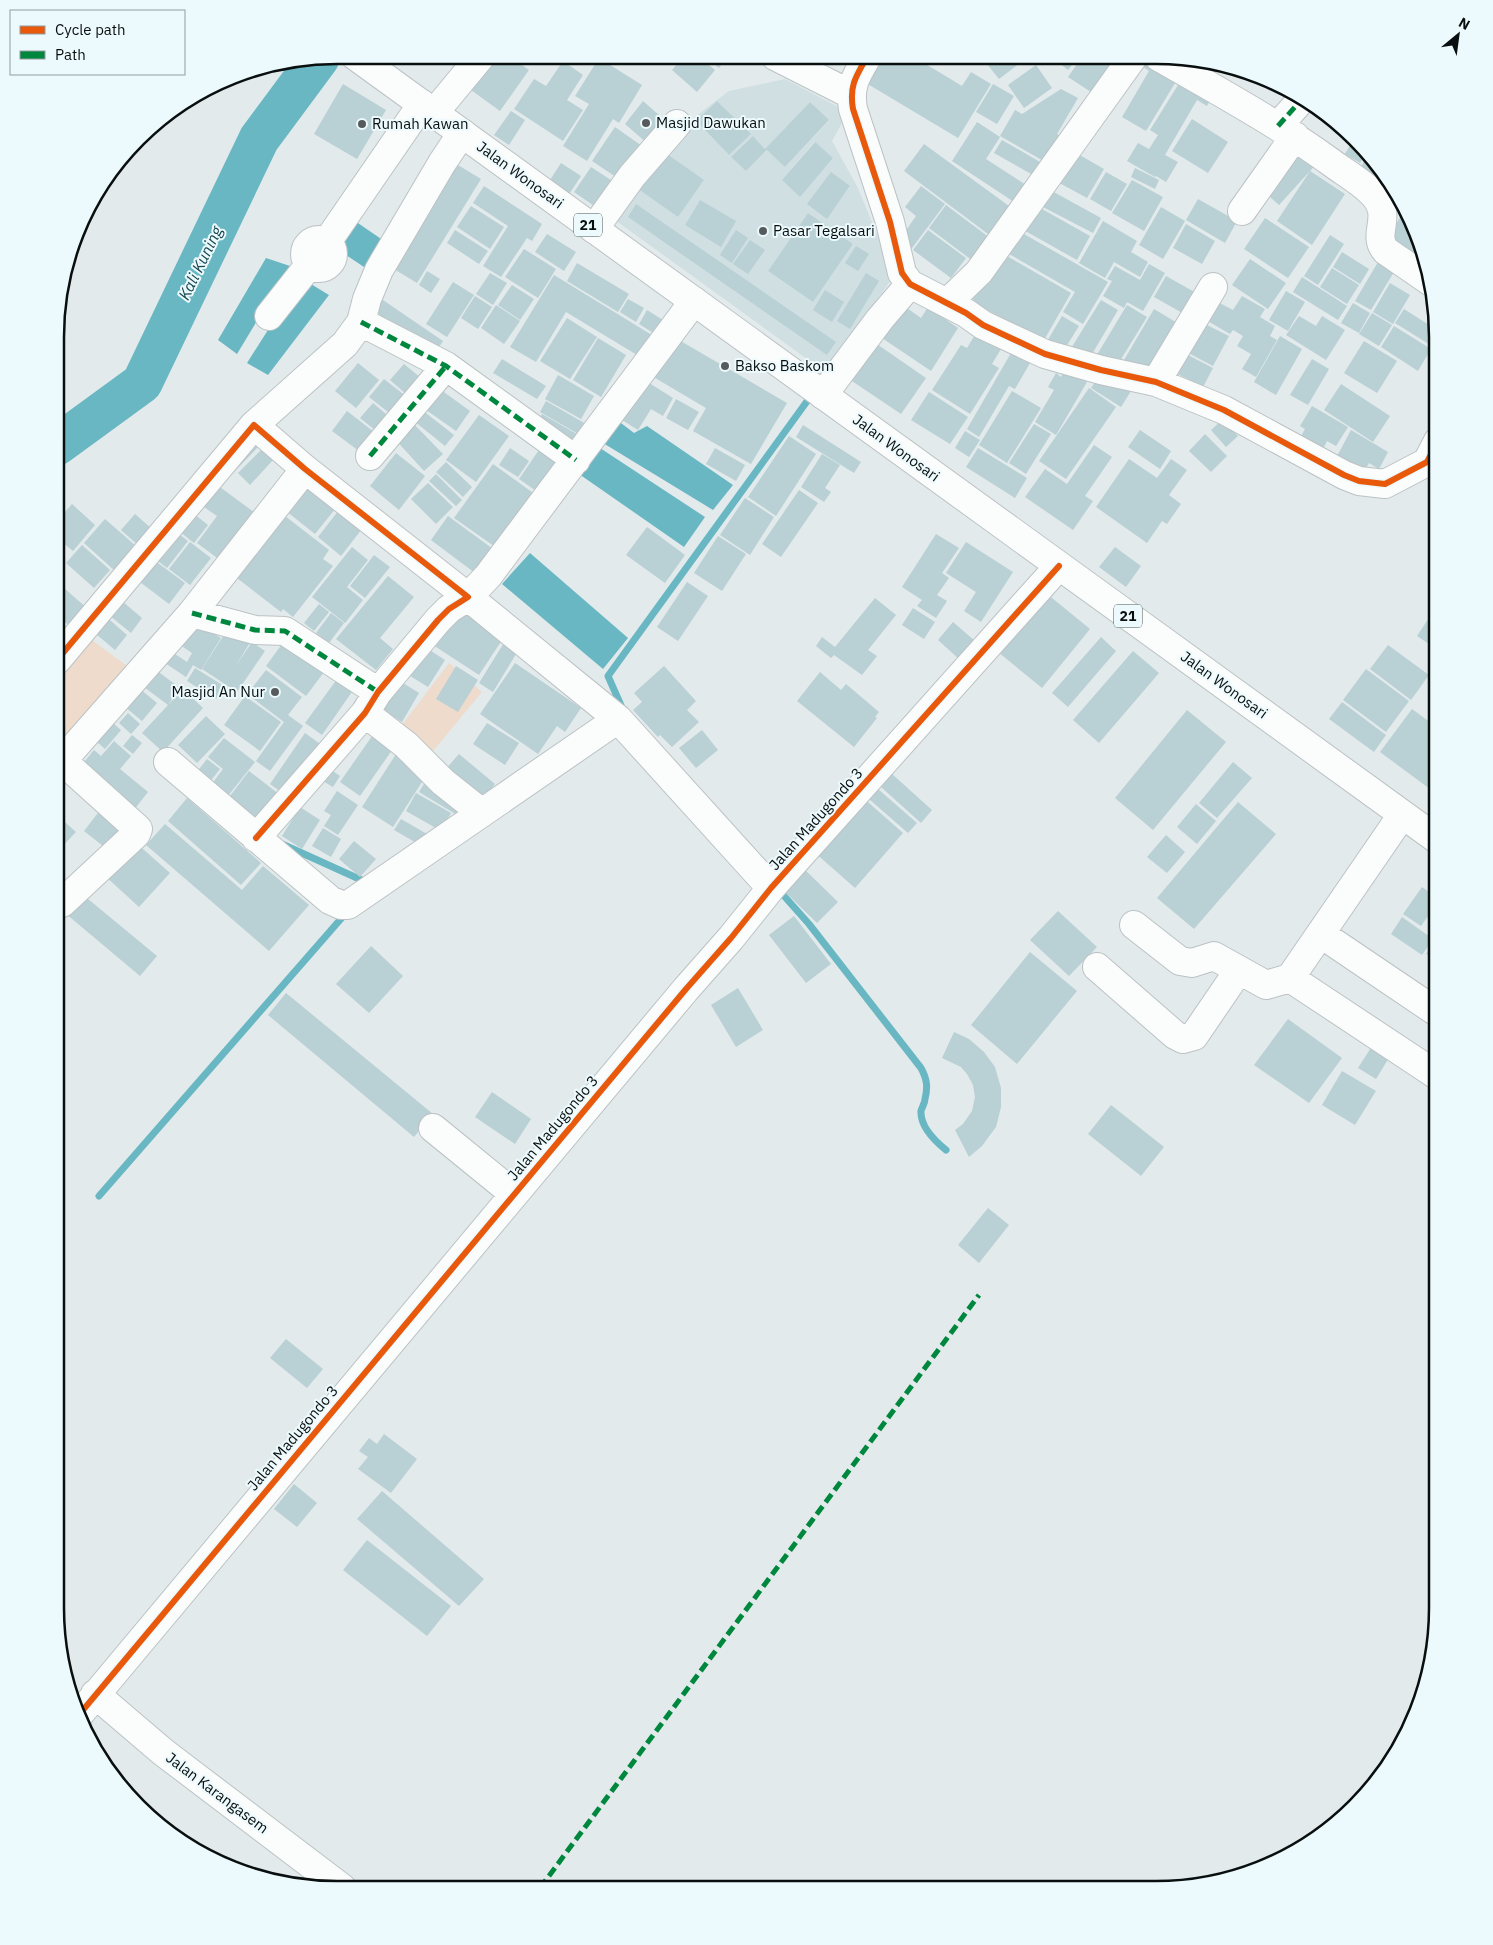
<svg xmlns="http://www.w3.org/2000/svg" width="1493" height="1945" font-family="'IBM Plex Sans',sans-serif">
<rect width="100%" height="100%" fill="#e2eaec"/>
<path fill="#d0dfe2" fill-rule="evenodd" d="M785,79l63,33 -16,29 26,47 36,88 -69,96 -210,-152 61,-89 53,-40zM717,101l33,33 -21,21 -33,-33zM810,102l19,19 -44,46 -19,-19zM753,136l14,15 -21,20 -14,-13zM814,142l19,16 -33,38 -18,-16zM832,173l18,14 -23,31zM704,180l-26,37 -40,-28zM700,200l21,46 -36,-21zM808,213l45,31 -40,58 -45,-31z"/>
<path fill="#efdbcc" d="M84,634l47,35 -74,78v-81z
M449,663l33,29 -49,59 -17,-4 -14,-22z"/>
<path fill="#69b7c3" d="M355,221l32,22 -17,28 -30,-20z
M266,258l24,8 -53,88 -19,-14z
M301,278l28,17 -61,80 -21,-12z
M617,420l17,13 13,-7 86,59 -20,25 -110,-67z
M600,448l105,69 -21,30 -105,-73z
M530,553l98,85 -25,31 -101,-85z"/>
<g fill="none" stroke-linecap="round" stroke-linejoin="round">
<path stroke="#69b7c3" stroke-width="7" d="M623,710l-15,-34 205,-283
M282,844l86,39
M777,888l32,36 112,144c6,11 7,19 4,31 0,4 -3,8 -4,12 -1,16 14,30 25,39
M99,1196l247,-283"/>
<path stroke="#69b7c3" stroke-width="41" d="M57,445l85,-62 117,-244 60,-81"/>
</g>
<path fill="#b9d0d4" d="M494,55h14l21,15 -29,41 -29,-21z
M684,56h14l17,14 -18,22 -25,-22z
M704,56h24l-9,12z
M882,57h32l48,29 9,-14 20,12 -33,54 -92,-55z
M986,57h42l-29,22 -16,-20z
M1052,57h26l-10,13z
M1082,57h42l-27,39 -29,-19z
M1149,57l64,37 -6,12 -10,-6 -32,55 13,7 -12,20 -10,-6 -1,1 -28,-16 11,-18 11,6 9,-14 -8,-5 28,-45 -3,-2 -29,48 -24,-14 27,-46 -6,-4z
M599,58l43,27 -23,38 -6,-4 -26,42 -24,-15 26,-42 -14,-8z
M563,61l20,14 -16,25 16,10 -20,31 -49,-32 20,-30 12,7z
M1036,65l16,23 -28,20 -16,-23z
M343,84l43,26 -29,49 -43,-25z
M993,84l21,12 -17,28 -21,-12z
M1061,89l17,9 -21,36 5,3 -15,26 -47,-27 15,-26 7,4z
M643,101l24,21 -19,22 -23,-20z
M717,101l34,33 -22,21 -33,-34z
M810,102l19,18 -44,47 -18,-17 -21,21 -15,-14 22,-21 12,13z
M511,111l14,9 -16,25 -15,-10z
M1192,119l36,23 -20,31 -36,-22z
M977,122l23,15 -14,22 40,26 -12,17 -62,-41z
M615,127l27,19 -23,33 -27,-18z
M1354,138l14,13 -8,12 -15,-9z
M1002,140l45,26 -7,13 -46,-26z
M815,142l18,16 -33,39 -18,-17z
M924,144l85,62 -21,28 -84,-63z
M1302,144l18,16 -41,45 -18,-16z
M1071,150l33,19 -17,29 -33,-18z
M664,152l40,28 -26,37 -40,-28z
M1369,153l10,14 -6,11 -14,-8z
M453,162l28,17 -64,104 -28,-17z
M561,163l20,13 -13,20 -20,-13z
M591,167l26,17 -17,26 -26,-18z
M1135,168l24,12 -4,9 -24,-12z
M1380,169l15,22 -20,-12z
M1310,171l35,23 -33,51 -35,-24z
M831,172l19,14 -23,33 -20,-15z
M1106,172l21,12 -16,27 -21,-12z
M1132,180l31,17 -19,34 -32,-18z
M484,186l58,38 -10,17 -5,-3 -26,39 -18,-11 25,-40 -35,-23z
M921,186l24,18 -33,44 -12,-9 16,-23 -11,-9z
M1050,190l51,28 -8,15 -52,-27z
M1198,199l39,22 -12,22 -39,-23z
M700,200l36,21 -15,26 -36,-22z
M636,204l200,138 -9,13 -199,-138z
M1033,204l57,32 -13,24 -57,-32z
M946,205l44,33 -17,23 -44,-33z
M471,206l33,21 -14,22 -33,-22z
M1161,207l24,14 -22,38 -24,-14z
M1404,211l6,3 18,50 -45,-19z
M808,213l45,31 -40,58 -45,-31z
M1265,218l44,29 -21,31 -44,-29z
M1103,221l34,20 -6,11 17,10 -8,15 -26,-15 -9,16 -26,-15z
M1186,224l29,17 -13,23 -29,-16z
M455,230l33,21 -9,13 -32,-21z
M736,230l12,8 -16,25 -12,-8z
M928,230l38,28 -15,20 -38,-28z
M1017,230l91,52 -25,42 -20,-12 12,-20 -71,-41z
M547,234l29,18 -12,19 -29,-19z
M1330,235l14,9 -26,41 -14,-9z
M750,240l15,10 -17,24 -15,-10z
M856,246l13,8 -11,17 -13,-8z
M524,249l32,20 -18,29 -33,-21z
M1000,252l71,41 -28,49 -71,-41z
M1342,252l27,17 -9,15 -27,-17z
M1250,259l36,24 -18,26 -36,-24z
M1378,262l16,10 -23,38 -16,-9z
M577,263l52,31 -11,18 -51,-31z
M1149,264l16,9 -22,38 -16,-9 -3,6 -21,-12 9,-15 -5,-2 8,-13 25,14z
M1332,268l27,17 -12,19 -27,-17z
M427,271l13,8 -9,14 -12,-8z
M490,273l17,10 -14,22 -17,-11z
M866,273l13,8 -29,48 -13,-8z
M554,275l106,65 -13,21 -81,-49 -30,50 -26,-15z
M1166,276l32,18 -12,21 -32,-18z
M1302,277l45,29 -9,14 -45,-28z
M453,282l21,13 -27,42 -21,-13z
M1390,283l20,12 -17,29 -20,-12z
M512,285l22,14 -14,21 -22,-15z
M825,290l19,12 -12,20 -19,-12z
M1286,291l19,11 -17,29 -19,-11z
M377,296l66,45 -8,12 -66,-45z
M475,296l17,11 -14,22 -17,-11z
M1242,296l23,13 -5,8 15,9 -5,10 7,4 -21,37 -14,-8 9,-15 -14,-8 6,-10 -10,-6 -3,4 -31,-18 11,-18 23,12z
M628,299l16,9 -8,14 -16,-10z
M1101,300l17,10 -30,51 -18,-11z
M1353,303l17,10 -11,20 -18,-10z
M496,305l24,16 -16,23 -23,-16z
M1127,305l20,12 -32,52 -20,-11z
M904,306l17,12 7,-11 30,21 -27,43 -49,-33z
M1154,309l25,15 -30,51 -25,-15z
M1404,309l33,21 1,7 -6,9 -37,-23z
M647,310l24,15 -8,14 -24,-15z
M1372,313l20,12 -13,21 -20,-12z
M1062,316l17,10 -17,27 -16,-10z
M1299,316l17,10 6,-10 23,14 -19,30 -40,-25z
M567,318l30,19 -27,42 -30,-18z
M1197,320l32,16 -16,30 -34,-18z
M1394,326l37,23 -13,22 -37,-24z
M976,333l25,16 -9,15 7,4 -29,46 -38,-24 29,-45 6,3z
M672,336l115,67 -36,61 -58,-33 13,-23 -56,-33z
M1280,336l22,13 -26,46 -22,-13z
M598,338l28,17 -25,42 -28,-17z
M871,340l55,38 -25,36 -55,-37z
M1364,341l33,20 -20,32 -33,-20z
M1011,353l19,10 -15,26 -6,-3 -30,51 -12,-8z
M1184,353l29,15 -10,19 -29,-15z
M502,359l44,27 -9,13 -44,-26z
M1312,359l17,10 -21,36 -18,-10z
M358,363l21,17 -23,28 -21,-17z
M404,364l23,19 -14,17 -23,-20z
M1065,369l22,13 -31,53 -21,-13 19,-32 -6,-3 8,-14 5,4z
M1102,372l29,19 -10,16 -30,-19z
M558,375l36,21 -13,23 -36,-20z
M384,379l28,22 -15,18 -28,-22z
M646,381l27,17 -10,18 -12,-7 -13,21 -16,-10z
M1341,384l49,32 -17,26 -49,-32z
M437,387l33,24 -14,20 -34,-24z
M1089,388l27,19 -50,72 -27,-18z
M1012,391l29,17 -34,55 -28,-18z
M929,392l39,25 -18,27 -39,-24z
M676,399l23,13 -11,18 -22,-12z
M546,401l40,23 -6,11 -40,-23z
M373,403l19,16 -12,15 -20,-16z
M1312,406l36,21 -12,19 -9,-5 -6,12 -22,-13 6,-11 -5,-3z
M422,410l32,25 -9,11 -31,-25z
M347,411l27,21 -15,19 -27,-20z
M542,414l40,23 -7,11 -40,-23z
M479,415l30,21 -33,46 -30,-22z
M410,420l33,34 -19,17 -31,-34z
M1222,420l16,16 -12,11 -15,-17z
M1034,424l17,10 -25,40 -17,-11z
M803,425l58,37 -7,11 -58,-36z
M1140,430l31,21 -11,18 -32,-22z
M1351,430l37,22 -9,17 -10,-6 -6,10 -27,-15z
M965,431l15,9 -11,17 -14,-9z
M256,432l9,8 -32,33 -8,-8z
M1205,434l22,22 -16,16 -22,-21z
M789,436l27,18 -40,62 -28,-19z
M1094,445l18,12 -27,39 8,5 -20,29 -48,-33 20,-28 22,15z
M541,447l23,16 -22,32 -23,-16z
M510,448l19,13 -11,16 -19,-12z
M715,448l30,17 -9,16 -30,-17z
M978,448l49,30 -12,20 -49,-31z
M262,449l11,11 -23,25 -12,-12z
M396,453l29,23 -26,34 -29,-24z
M822,454l18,11 -15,23 6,4 -7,10 -23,-15z
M1129,459l28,19 14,-19 16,11 -18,25 12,9 -14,20 -5,-3 -15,22 -51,-36z
M446,462l26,25 -9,10 -27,-25z
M493,464l47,34 -39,53 -47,-33z
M436,474l26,26 -6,6 -27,-25z
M305,476l35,27 -25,31 -34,-27z
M213,482l49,36 -38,45 -27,-20 20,-27 -19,-13z
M428,483l25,24 -17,17 -25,-25z
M799,490l19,13 -37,54 -19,-13z
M745,498l29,19 -24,38 -30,-20z
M72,504l23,21 -22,26 -16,-13v-17z
M342,506l23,19 -24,31 -23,-19z
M189,510l19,15 -14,18 -19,-15z
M135,514l17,15 -14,16 -17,-15z
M285,516l44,34 -6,9 10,7 -40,51 -10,-8 -2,3 -44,-34z
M448,516l45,33 -18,24 -44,-33z
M105,519l32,28 -22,24 -31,-28z
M647,527l38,28 -20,28 -39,-28z
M171,528l17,13 -21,27 -17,-13z
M936,534l23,14 -17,25 7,5 -12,17 10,6 -11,17 -19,-12 5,-6 -20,-13z
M718,536l28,18 -24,37 -28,-18z
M190,542l21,16 -21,27 -21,-16z
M966,542l47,30 -32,50 -17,-11 12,-19 -30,-19z
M82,545l28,25 -16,18 -28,-25z
M352,547l16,13 -21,27 16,13 -18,23 -33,-26z
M1115,547l26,19 -15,21 -27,-20z
M147,555l38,28 -16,21 -37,-28z
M374,555l16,12 -25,31 -15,-12z
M388,576l26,21 -34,41 13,11 -17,21 -40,-31z
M57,582l31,27 -16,19 -15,-13z
M687,582l21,14 -30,45 -21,-14z
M1046,593l44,36 -48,59 -44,-36z
M116,596l26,22 -11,15 -27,-22z
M875,598l21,17 -28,35 9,6 -15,19 -28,-20 -3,3 -15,-12 6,-9 13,10z
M319,604l10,8 -15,19 -10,-8z
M1438,604v46l-21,-14z
M466,605l40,29 -27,41 -49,-32z
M913,608l22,14 -11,17 -22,-14z
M331,613l13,10 -15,20 -13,-10z
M103,614l24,21 -12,15 -25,-21z
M191,620l30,18 -20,32 -8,-5 -7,12 -24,-16 7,-11 18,12 5,-9 -15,-10z
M953,622l22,19 -16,18 -21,-19z
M229,627l22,14 -16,26 17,-25 13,9 -28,41 -35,-23z
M287,637l40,31 -21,28 -40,-30z
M1101,637l15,14 -48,56 -16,-14z
M507,638l14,8 -28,46 -14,-9z
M1388,645l41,30 -18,25 -41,-31z
M425,647l20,13 -17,27 -21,-13z
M1133,651l26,22 -60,70 -26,-23z
M515,663l66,45 -16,24 -8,-6 -19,28 -58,-40z
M148,664l32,24 -12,17 -32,-24z
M456,666l22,14 -20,32 -22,-13z
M664,666l32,35 -9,9 12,12 -27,25 -12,-12 -2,2 -25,-27 9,-8 -8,-9z
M195,668l29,18 -8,13 -29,-18z
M1366,669l43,32 -23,31 -43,-32z
M266,670l36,27 -14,18 15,11 -33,45 -14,-10 28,-39 -37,-28z
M820,672l21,18 5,-6 33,28 -4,5 2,1 -23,29 -57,-46z
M340,675l16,11 -34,49 -17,-12z
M395,678l24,15 -17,29 -25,-16z
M134,684l23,19 -15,18 -23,-19z
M183,689l20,19 -40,44 -21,-19z
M245,696l36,26 -21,29 -36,-26z
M1342,702l44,33 -12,17 -45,-33z
M1412,709l26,19v59l-4,5 -54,-40z
M1187,710l39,32 -73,88 -38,-32z
M128,713l12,11 -9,10 -12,-11z
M104,715l17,15 -16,19 -17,-15z
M206,716l19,18 -28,29 -19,-18z
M487,723l32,20 -14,22 -32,-21z
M377,729l20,14 -37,53 -20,-14z
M702,730l16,20 -22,18 -17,-20z
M305,733l18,13 -35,51 -18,-13z
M132,735l10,8 -9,11 -10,-8z
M224,738l31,24 -28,35 -16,-12 12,-16 -15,-12z
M114,741l17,15 -11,13 28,23 -15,19 -53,-44 14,-17 7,6z
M398,751l31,20 -36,56 -31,-20z
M459,754l36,30 -14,17 -37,-30z
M207,759l13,10 -11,14 -13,-10z
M1233,762l19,16 -35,40 -18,-15z
M324,765l16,11 -7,11 -17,-10z
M249,771l31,24 -22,29 -31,-24z
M892,774l40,36 -11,13 -40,-36z
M427,779l38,22 -8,14 -38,-23z
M878,789l39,34 -9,10 -39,-34z
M337,791l21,14 -20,30 -14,-9 7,-11 -7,-4z
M416,793l35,20 -10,18 -35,-20z
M861,796l42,37 -48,55 -42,-37z
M187,798l74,65 -20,22 -73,-64z
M1238,802l38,32 -82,95 -37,-31z
M1196,804l20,17 -19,23 -20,-17z
M300,807l20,13 -18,29 -20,-13z
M101,809l28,22 -17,22 -28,-22z
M56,814l20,18 -20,21z
M401,819l26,15 -7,11 -26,-15z
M165,824l77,66 21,-24 46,39 -40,46 -123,-106z
M323,828l18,11 -10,18 -19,-11z
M1166,835l19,17 -18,21 -20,-16z
M134,841l36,32 -31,34 -35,-32z
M354,841l22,18 -16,18 -21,-18z
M56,858l9,7 -9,10z
M801,866l37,36 -21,21 -37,-36z
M1422,887l16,11v4l-17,24 -18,-12z
M82,894l75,62 -17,20 -75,-63z
M1058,911l39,36 -28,29 -39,-36z
M794,916l37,48 -25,19 -37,-48z
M1402,917l31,22 -11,16 -31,-21z
M1438,936v25l-12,-7z
M371,946l32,30 -34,37 -33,-29z
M1030,952l47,39 -60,73 -46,-39z
M738,988l25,42 -27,17 -25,-42z
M286,993l147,121 -19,23 -146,-122z
M1288,1019l54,39 -33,45 -55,-38z
M954,1032l15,7 15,13 11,15 6,21v19l-5,20 -14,19 -13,11 -14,-27 8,-6 9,-13 3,-14 -2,-12 -6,-11 -6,-7 -19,-9z
M1372,1046l18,10 -14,23 -18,-11z
M1342,1071l34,20 -21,34 -33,-20z
M492,1092l39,27 -16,25 -40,-27z
M1111,1105l53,42 -23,29 -53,-42z
M988,1208l21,17 -30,38 -21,-18z
M286,1339l37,30 -16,19 -37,-30z
M384,1434l33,25 -26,34 -33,-24 10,-12 -9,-6 10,-13 8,6z
M294,1484l23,19 -20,24 -23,-18z
M382,1491l102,88 -25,27 -102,-87z
M367,1540l84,66 -24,30 -84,-66z"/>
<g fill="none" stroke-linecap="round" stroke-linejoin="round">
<defs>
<path id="minor" d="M775,56l75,38
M867,57c-11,19 -18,29 -14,52l37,113 12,51 8,11 56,29 17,12 62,29 56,16 55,12 68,28 120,65 15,6 26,3 42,-22 11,-21
M1159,57c59,34 118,66 173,106 12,9 28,18 39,29 25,24 -1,41 15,59l45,31
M434,113l48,-58
M1278,126l24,-27
M1242,211l53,-75
M594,229l38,-53 45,-52
M305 254a14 14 0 1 1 28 0a14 14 0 1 1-28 0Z
M327,242l95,-138
M694,301l-206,275 -20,21 150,122 153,169
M947,303l32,-31 154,-215
M269,316l41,-52
M361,322l85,44 130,94
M1156,382l57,-95
M823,395l57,-76 30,-35
M254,425l91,-81 16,-22 6,-23 12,-29 63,-107 20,-30
M370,456l76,-90
M192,613l63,17 30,1 93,61
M57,660l197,-235 51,44 163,128 -19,12 -11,11 -60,72 -13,21 -109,125
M365,713l41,32 37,37 39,31
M62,761l130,-148 113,-144
M168,762l162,138 11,5h7l270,-186
M56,905l6,-2 74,-69 2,-5 -81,-73
M1134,925l46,36 12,2 22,-7 52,29 24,-7 112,-163
M1321,934l117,79
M1097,967l78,68 8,4 11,-3 45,-66
M1290,978l148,98
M433,1128l81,66
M95,1694l68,58 179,136
M78,1716l608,-727 45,-51 40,-50 288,-322"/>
<path id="highway" d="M354,55l1084,785"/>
</defs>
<use href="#minor" stroke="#bcc2c4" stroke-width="30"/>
<use href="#highway" stroke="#bcc2c4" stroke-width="30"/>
<use href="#minor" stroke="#fbfcfc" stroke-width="28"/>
<use href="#highway" stroke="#fbfcfc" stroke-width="28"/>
<path stroke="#00873e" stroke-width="5" stroke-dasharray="10 5" stroke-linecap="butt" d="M1278,126l24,-27
M361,322l85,44 130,94
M370,456l76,-90
M1427,462l11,8
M192,613l63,17 30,1 93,61
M540,1888l439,-593"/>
<defs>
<path id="cycleway" d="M867,57c-11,19 -18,29 -14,52l37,113 12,51 8,11 56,29 17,12 62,29 56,16 55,12 68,28 120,65 15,6 26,3 42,-22 11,-21
M57,660l197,-235 51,44 163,128 -19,12 -11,11 -60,72 -13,21 -109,125
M78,1716l608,-727 45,-51 40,-50 288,-322"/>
</defs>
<use href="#cycleway" stroke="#ecfafd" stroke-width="9"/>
<use href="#cycleway" stroke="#e8590c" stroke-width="6"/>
</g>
<g fill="#555b5c" stroke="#ecfafd" stroke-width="2">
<circle cx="646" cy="123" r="5"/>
<circle cx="362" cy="124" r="5"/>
<circle cx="763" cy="231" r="5"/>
<circle cx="725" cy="366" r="5"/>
<circle cx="275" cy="692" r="5"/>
</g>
<g text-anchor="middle" stroke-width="4" stroke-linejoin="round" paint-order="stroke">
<g fill="#ecfafd" stroke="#4d5556" stroke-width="1">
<rect x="574" y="213.5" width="28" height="23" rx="4"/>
<rect x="1114" y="604.5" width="28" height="23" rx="4"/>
</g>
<g font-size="14" font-weight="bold" fill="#090e0e">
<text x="588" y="230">21</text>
<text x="1128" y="621">21</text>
</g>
<g font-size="15" fill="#090e0e" stroke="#ecfafd" text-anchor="start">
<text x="656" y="128">Masjid Dawukan</text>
<text x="372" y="129">Rumah Kawan</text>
<text x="773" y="236">Pasar Tegalsari</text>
<text x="735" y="371">Bakso Baskom</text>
<text x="265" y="697" text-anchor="end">Masjid An Nur</text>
</g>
<g font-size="15" fill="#090e0e" stroke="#ecfafd">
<text transform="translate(520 175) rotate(36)" y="5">Jalan Wonosari</text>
<text transform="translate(896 448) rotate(36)" y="5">Jalan Wonosari</text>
<text transform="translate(1224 685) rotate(36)" y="5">Jalan Wonosari</text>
<text transform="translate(816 819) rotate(-48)" y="5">Jalan Madugondo 3</text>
<text transform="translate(553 1128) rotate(-50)" y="5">Jalan Madugondo 3</text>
<text transform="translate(293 1438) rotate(-50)" y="5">Jalan Madugondo 3</text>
<text transform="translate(217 1793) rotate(37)" y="5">Jalan Karangasem</text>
</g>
<g font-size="16" font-style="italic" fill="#17464e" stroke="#ecfafd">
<text transform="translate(200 263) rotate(-64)" y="6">Kali Kuning</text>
</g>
</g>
<path d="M0 0H1493V1945H0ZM337 64H1156A273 273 0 0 1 1429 337V1608A273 273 0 0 1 1156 1881H337A273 273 0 0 1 64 1608V337A273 273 0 0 1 337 64Z" fill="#ecfafd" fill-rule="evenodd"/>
<path fill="none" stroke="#090e0e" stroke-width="2.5" d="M337 64H1156A273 273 0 0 1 1429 337V1608A273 273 0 0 1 1156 1881H337A273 273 0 0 1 64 1608V337A273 273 0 0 1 337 64Z"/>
<rect x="10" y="10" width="175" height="65" fill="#ecfafd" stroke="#919c9d"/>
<rect x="20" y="26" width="25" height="8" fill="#e8590c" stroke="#919c9d"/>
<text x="55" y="35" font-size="15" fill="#090e0e">Cycle path</text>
<rect x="20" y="51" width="25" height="8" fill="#00873e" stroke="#919c9d"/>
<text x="55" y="60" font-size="15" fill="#090e0e">Path</text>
<g transform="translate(1458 35) rotate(29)" stroke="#ecfafd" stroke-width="4" paint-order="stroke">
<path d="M0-4L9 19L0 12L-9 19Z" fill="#090e0e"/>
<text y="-8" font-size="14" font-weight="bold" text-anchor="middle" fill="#090e0e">N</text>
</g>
</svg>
